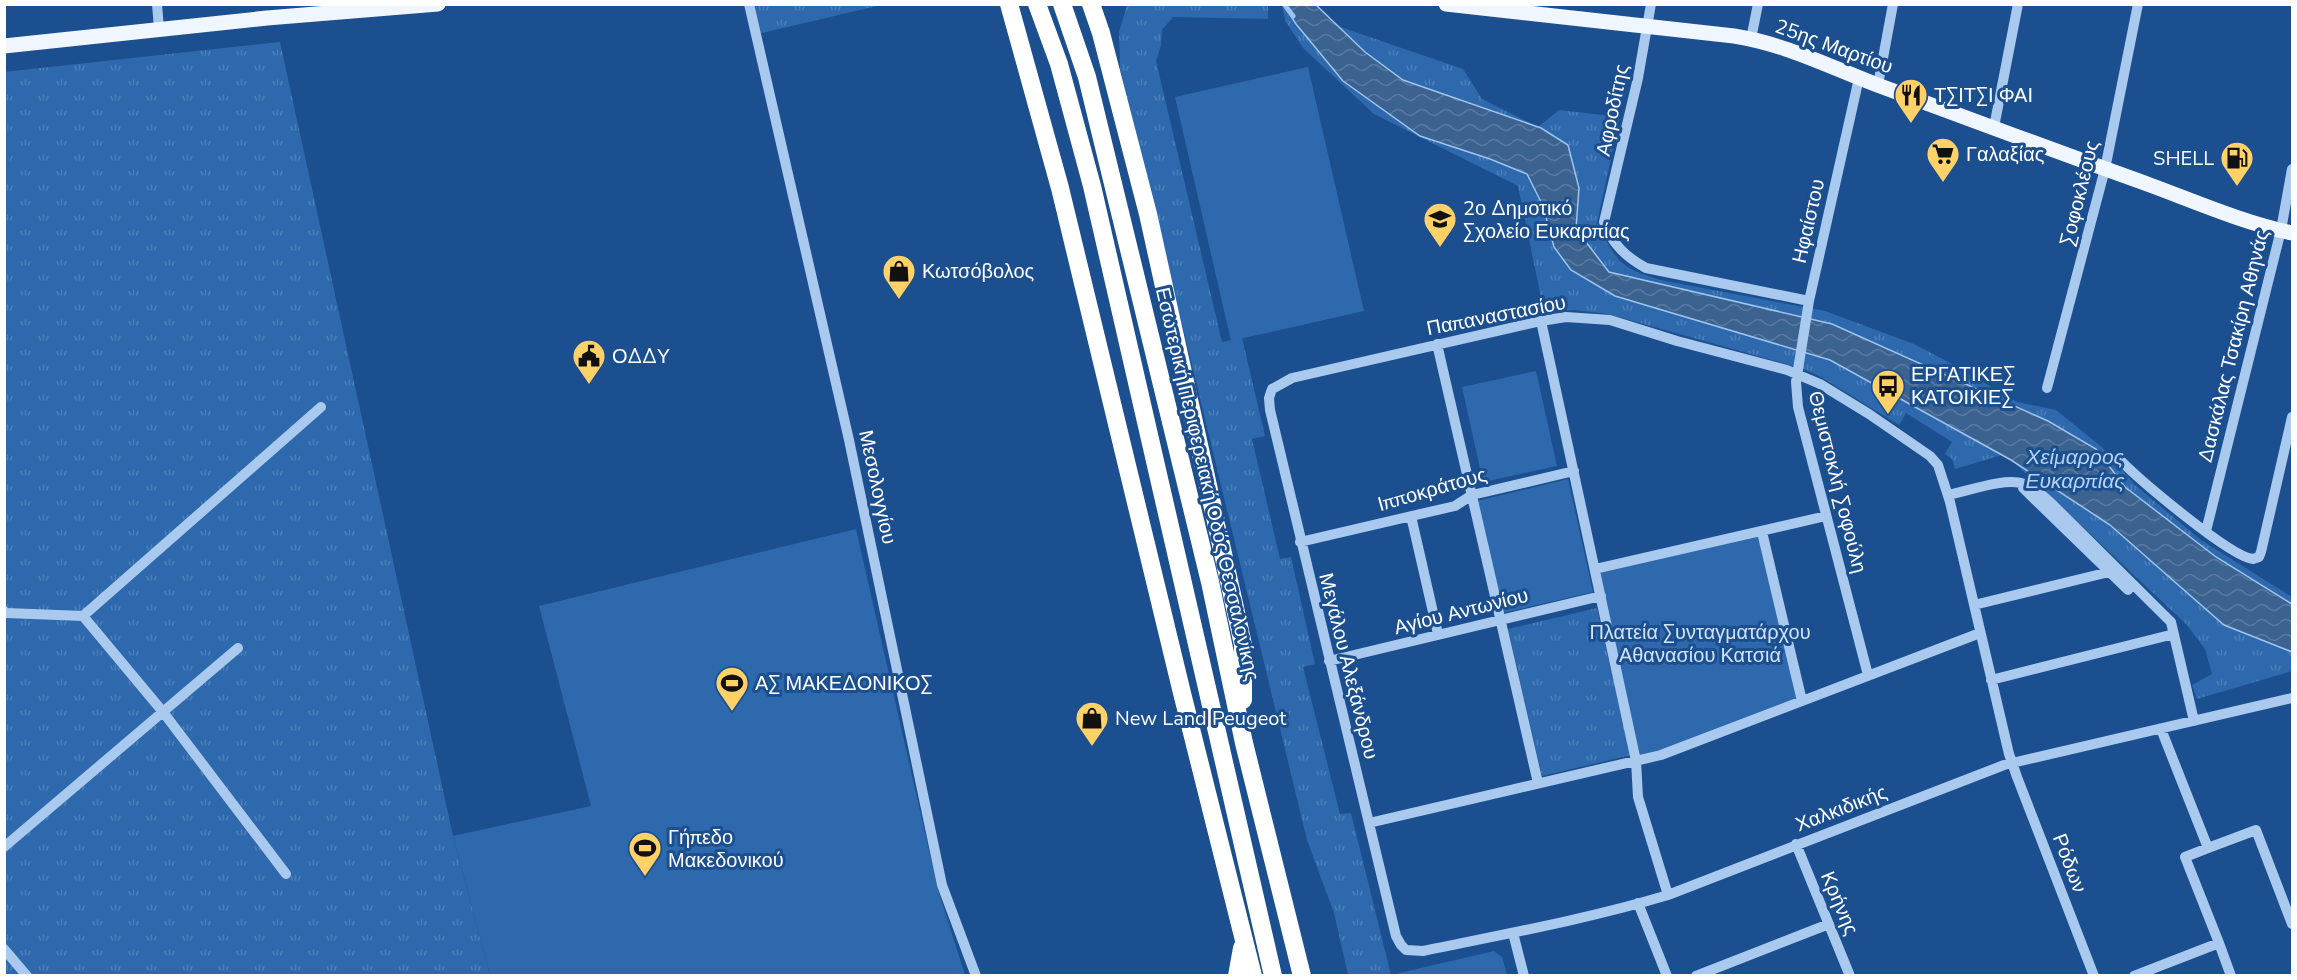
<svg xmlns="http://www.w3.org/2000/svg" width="2297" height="980" font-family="'Nunito Sans',sans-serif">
<defs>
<pattern id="grass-tufts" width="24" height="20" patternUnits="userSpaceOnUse" patternTransform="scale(1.5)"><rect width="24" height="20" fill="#2e69ad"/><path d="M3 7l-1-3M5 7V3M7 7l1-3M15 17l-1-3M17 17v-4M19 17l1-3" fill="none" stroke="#4d80b9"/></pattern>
<pattern id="water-waves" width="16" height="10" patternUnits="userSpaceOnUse" patternTransform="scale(1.5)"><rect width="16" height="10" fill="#3c6290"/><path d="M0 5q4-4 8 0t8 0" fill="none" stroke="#597aa1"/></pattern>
</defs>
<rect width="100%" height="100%" fill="#1b4f8f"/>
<path fill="url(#grass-tufts)" d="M751,4l130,1 -128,30z
M1127,5h141v14l-95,-2 -11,13 -1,15 -5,16 66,281 20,-4 23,98 -13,3 28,120 11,-2 24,107 -12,3 37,147 11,-1 40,162h-43l-14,-62 -27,-73 -187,-772 -1,-36z
M1282,7l181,62 19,30 56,28 21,-17 61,7 -23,106c20,38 21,44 63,57l165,31 89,33 38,20 65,38 39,8 47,38 32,37 66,55 91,57v74l-95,28 -5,-14 20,-11 -7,-25 -19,-25 -181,-170 -50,15 -3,-10 -7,-5 7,-12 -46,-29 -7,12 -78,-48 -17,-8 -196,-55 -34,-4 -30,2 -26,-126 -144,-72 -71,-66 -17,-26z
M280,42l173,794 37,139h-485l-1,-903z
M1597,608l34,147 -89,21 -34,-147z"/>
<path fill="#2e69ad" d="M1308,67l56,244 -133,30 -56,-244z
M7,114l2,59 -4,3 -1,-61z
M1536,371l21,95 -74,16 -21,-95z
M1568,479l25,113 -90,21 -26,-112z
M856,529l82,361 27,85h-475l-37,-139 138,-30 -52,-200z
M1762,532l40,169 -166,60 -41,-192z
M1494,951l8,6 5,18h-116z"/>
<path fill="url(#water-waves)" stroke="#9cc4f0" stroke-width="1.5" d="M1284,5h32l49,47 38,28 138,48 27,17 11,43 -3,41 33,43 223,52 216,97 48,28 29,38 91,70 76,47v48l-68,-27 -114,-100 -99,-65 -181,-100 -215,-64 -44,-26 -17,-23 -11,-41 -16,-32 -37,-15 -70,-23 -77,-55 -47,-57z"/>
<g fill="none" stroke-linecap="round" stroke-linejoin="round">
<path stroke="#9cc4f0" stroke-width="5" d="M1284,4l9,12"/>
<path stroke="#a9c9ee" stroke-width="10" d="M157,4l2,25
M749,4l100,436 93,445 34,91
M1651,4l-13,74 -34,144c8,22 22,35 42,46l163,33
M1751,39l7,-35
M1859,78l-50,223 -13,81 2,25 70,268
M1878,85l15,-81
M1994,127l24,-123
M1541,321l95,440 2,36 30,98
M1437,344l101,439
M2047,388l58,-219 33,-165
M2121,461c19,19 109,96 132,98l6,-2 2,-5 31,-135
M2023,488l105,102
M1948,495c20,-4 58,-18 76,-11 10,3 19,12 27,19l120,119 23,99
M1411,516l27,118
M2206,531l75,-301 11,-61
M1762,532l40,169
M1300,542l155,-36 17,-11 102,-24
M1595,569l231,-53
M1974,605l135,-33
M4,611l2,2 77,3 238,-209
M83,616l80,96 123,162
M1329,661l272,-65
M1991,680l179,-45
M1369,823l292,-68 319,-122
M1796,844l54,132
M4,847l234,-199
M2208,848l48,-18 36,94
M1638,903l29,73
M1513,933l11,43
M2219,943l12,33
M4,949l23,27
M1696,976l133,-52
M2094,976l-77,-199 -8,-23 -59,-252 -12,-37 -8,-9 -61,-42 -49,-30 -33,-14 -110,-29 -67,-21 -44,-3 -25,4 -249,57 -20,11 -3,9 1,12 126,526 5,9 5,5 17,1c82,-17 165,-32 245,-56l336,-130 8,-2 280,-65
M2134,976l85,-33 -34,-86 23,-9 -47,-119"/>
<path stroke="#f0f6ff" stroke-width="15" d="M1446,4l288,32c52,8 98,32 146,50 90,33 180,67 270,99 46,17 94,38 142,48
M4,46l263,-28 171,-14"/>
<path stroke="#fff" stroke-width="18" d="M1009,4l51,184 122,505 71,283
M1037,4l22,60 33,122 181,790
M1062,4l25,73 123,505 34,161 58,233
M1091,4l10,29 47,181 91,412 4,19v55
M1237,976l5,-28"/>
</g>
<defs>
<symbol id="restaurant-pin" viewBox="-11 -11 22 30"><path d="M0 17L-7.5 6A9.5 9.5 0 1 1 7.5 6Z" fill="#ffd166" stroke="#1b4f8f"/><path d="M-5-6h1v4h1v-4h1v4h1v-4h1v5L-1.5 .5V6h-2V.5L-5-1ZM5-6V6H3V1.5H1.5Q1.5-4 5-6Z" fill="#111"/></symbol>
<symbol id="supermarket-pin" viewBox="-11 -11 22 30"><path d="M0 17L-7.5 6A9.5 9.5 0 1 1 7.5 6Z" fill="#ffd166" stroke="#1b4f8f"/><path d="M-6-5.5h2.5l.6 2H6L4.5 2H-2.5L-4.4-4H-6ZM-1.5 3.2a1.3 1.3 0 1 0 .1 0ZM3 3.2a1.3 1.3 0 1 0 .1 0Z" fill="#111"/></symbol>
<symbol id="fuel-pin" viewBox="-11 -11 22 30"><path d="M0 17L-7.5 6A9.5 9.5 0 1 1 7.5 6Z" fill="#ffd166" stroke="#1b4f8f"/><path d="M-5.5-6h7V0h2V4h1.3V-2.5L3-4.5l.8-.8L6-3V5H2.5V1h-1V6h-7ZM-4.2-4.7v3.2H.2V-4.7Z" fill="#111"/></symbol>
<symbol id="school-pin" viewBox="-11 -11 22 30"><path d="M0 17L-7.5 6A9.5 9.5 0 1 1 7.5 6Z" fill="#ffd166" stroke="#1b4f8f"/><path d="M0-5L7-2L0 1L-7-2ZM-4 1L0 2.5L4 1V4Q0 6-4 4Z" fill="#111"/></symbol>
<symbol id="shop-pin" viewBox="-11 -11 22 30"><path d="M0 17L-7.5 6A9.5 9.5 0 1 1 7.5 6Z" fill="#ffd166" stroke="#1b4f8f"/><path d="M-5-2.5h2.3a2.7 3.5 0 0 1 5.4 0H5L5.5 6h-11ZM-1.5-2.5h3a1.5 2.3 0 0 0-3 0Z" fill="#111"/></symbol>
<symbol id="civic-pin" viewBox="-11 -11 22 30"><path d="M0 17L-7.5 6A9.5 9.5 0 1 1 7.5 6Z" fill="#ffd166" stroke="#1b4f8f"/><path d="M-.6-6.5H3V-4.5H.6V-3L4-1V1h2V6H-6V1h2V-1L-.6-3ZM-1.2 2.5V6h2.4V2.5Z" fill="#111"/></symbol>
<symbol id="bus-pin" viewBox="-11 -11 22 30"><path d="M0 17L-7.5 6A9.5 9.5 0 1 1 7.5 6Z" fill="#ffd166" stroke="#1b4f8f"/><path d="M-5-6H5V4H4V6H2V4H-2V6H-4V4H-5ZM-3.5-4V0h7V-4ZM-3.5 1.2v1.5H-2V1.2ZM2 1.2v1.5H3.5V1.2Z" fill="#111"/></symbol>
<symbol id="stadium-pin" viewBox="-11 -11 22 30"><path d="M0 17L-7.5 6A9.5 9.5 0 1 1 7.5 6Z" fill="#ffd166" stroke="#1b4f8f"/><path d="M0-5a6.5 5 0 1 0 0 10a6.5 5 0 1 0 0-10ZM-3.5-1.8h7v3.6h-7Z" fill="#111"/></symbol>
</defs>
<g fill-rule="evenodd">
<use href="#restaurant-pin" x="1892" y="76" width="38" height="52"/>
<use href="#supermarket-pin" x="1924" y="135" width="38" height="52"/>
<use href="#fuel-pin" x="2218" y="139" width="38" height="52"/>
<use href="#school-pin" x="1421" y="200" width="38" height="52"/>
<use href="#shop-pin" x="880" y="252" width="38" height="52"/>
<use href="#civic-pin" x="570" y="337" width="38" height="52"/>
<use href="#bus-pin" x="1869" y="367" width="38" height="52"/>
<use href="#stadium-pin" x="713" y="664" width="38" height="52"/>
<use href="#shop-pin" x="1073" y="699" width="38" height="52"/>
<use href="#stadium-pin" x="626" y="829" width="38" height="52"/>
</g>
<g text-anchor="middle" stroke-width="6" stroke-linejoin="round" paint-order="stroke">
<g font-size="20" fill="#fff" stroke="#1b4f8f">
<text transform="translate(1834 46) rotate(20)" y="7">25ης Μαρτίου</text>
<text transform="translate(1612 110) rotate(-78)" y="7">Αφροδίτης</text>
<text transform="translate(2079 193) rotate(-76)" y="7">Σοφοκλέους</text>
<text transform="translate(1808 221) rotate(-77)" y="7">Ηφαίστου</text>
<text transform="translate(1496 315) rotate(-11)" y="7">Παπαναστασίου</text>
<text transform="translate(2233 346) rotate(-76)" y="7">Δασκάλας Τσακίρη Αθηνάς</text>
<text transform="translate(1838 482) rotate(76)" y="7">Θεμιστοκλή Σοφούλη</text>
<text transform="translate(1208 484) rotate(77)" y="7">Εσωτερική Περιφερειακή Οδός Θεσσαλονίκης</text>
<text transform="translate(878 487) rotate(78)" y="7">Μεσολογγίου</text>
<text transform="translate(1432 489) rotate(-16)" y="7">Ιπποκράτους</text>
<text transform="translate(1461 611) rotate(-14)" y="7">Αγίου Αντωνίου</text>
<text transform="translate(1349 666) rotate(76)" y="7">Μεγάλου Αλεξάνδρου</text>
<text transform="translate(1841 808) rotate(-21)" y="7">Χαλκιδικής</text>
<text transform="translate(2070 863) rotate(69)" y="7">Ρόδων</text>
<text transform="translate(1840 903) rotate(67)" y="7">Κρήνης</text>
</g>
<g font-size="20" fill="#fff" stroke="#1b4f8f" text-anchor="start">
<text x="1934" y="102">ΤΣΙΤΣΙ ΦΑΙ</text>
<text x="1966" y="161">Γαλαξίας</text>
<text x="2214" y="165" text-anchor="end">SHELL</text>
<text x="1463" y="215">2ο Δημοτικό<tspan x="1463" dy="23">Σχολείο Ευκαρπίας</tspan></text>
<text x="922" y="278">Κωτσόβολος</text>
<text x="612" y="363">ΟΔΔΥ</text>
<text x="1911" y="381">ΕΡΓΑΤΙΚΕΣ<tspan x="1911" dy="23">ΚΑΤΟΙΚΙΕΣ</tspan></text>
<text x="755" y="690">ΑΣ ΜΑΚΕΔΟΝΙΚΟΣ</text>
<text x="1115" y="725">New Land Peugeot</text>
<text x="668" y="844">Γήπεδο<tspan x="668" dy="23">Μακεδονικού</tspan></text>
</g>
<g font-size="20" fill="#cfe3fa" stroke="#1b4f8f">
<text x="1700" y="639">Πλατεία Συνταγματάρχου<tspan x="1700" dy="23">Αθανασίου Κατσιά</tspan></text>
</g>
<g font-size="21" font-style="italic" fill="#b5d3f5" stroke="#1b4f8f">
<text x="2075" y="464">Χείμαρρος<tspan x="2075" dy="24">Ευκαρπίας</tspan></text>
</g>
</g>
<rect width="2297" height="980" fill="none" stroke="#ffffff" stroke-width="12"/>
</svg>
